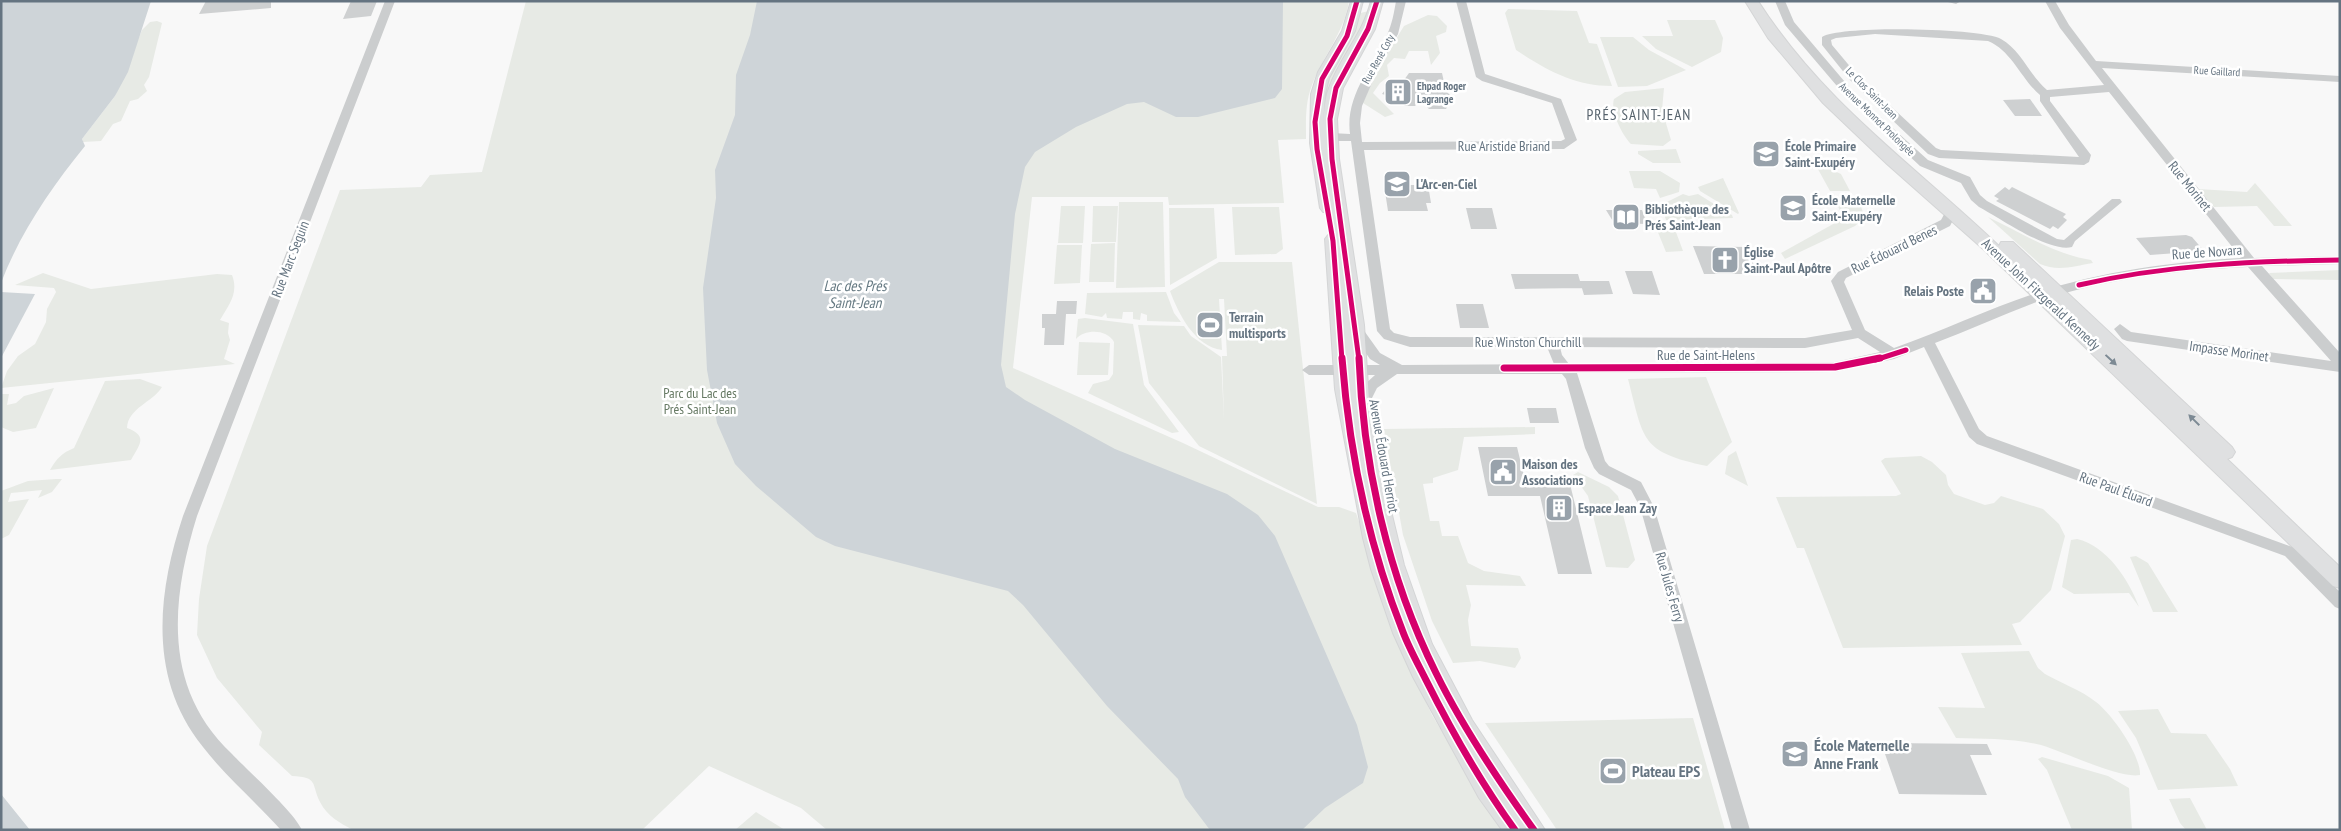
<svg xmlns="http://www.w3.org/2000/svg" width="2341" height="831" font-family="'PT Sans Narrow',sans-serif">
<rect width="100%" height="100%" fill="#f8f8f8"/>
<path fill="#e7eae5" d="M526,1h823c-5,32 -26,55 -37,84 -7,18 -6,35 -6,54l-28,1 6,63 -115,2 -1,-8h-136l-19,171 170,75 135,64h21l17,6 49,144 27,58 69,115h-674l-26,-22 -92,-42 -67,64h-289c-13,-7 -26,-14 -33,-28 -9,-18 -1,-25 -28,-26l-33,-31 3,-13 -45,-54 -20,-43 2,-36 8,-53 133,-356 81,-3 9,-12 52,-3z
M1508,9l69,2 12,32 8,1 15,42c-37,0 -66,-16 -96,-36l-11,-37z
M1369,11l-43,95 -1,-24 31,-68z
M1428,15l9,1 10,10 -1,6 -10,4 4,17 -9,12 -3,-14h-19l-4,8 -11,-1 -7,7 2,11 -9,7 -7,10 21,21 -9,3 -22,-14 15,-35 26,-42z
M1667,20h48l8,18 -2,14 -29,15 -36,-18 -14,-13h31z
M157,21l5,2 -13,54 -5,8 3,6 -9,8 -8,2 -9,20 -8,3 -12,17 -18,1 -1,-3 33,-43 27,-66 8,-8z
M1600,37h33l16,13 37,20 -39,16 -29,1z
M1664,88l-2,22 9,30 -8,6 -32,-2c-9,-9 -21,-33 -17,-45l11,-7z
M1676,149l5,14h-28l-15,-9v-3z
M1814,162l27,12 9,17h-20z
M1629,171h31l20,12 -1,9 -19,6 -4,-9 -22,-1z
M1723,178l16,35 -1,1 -38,-23 -2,-4z
M2255,183l37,43h-18l-17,-20 -43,1 -16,-18 49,3z
M1683,194l6,2 9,-2 34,21 1,3 -67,2 -5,-15z
M1833,197l20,1 8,9 4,10 -10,9 -70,33 -4,-6 63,-35z
M1119,202h44l2,85 -49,1z
M1061,206h24l-2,37h-25z
M1093,206h25l-2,36h-24z
M1232,207h47l4,42 -7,5 -41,1z
M1169,208h45l3,50 -47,27z
M1988,217c34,16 65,37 103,43l2,3c-19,3 -35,9 -53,1z
M1673,224l10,27 -17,1 -9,-22 1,-5z
M1115,243l-1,39h-25l2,-38z
M1057,245h25l-2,38 -26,1z
M1219,262h73l25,242 -118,-58 -50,-63 -11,-58 46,1 7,10 30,21 3,63 -2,-64h5l-3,-57h-5l3,51c-27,-3 -44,-37 -52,-59z
M2340,270v10l-67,-1 -4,-6z
M43,273l48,16 126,-15 15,1c7,18 -3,30 -12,45l9,3 -1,10 2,7 -6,19 11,5 -234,24 6,-17 11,-15 17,-12 11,-22 1,-13 9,-17 -2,-4 -39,-3z
M1166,292l8,21 7,9 -34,-1v-6l-6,-2 -1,7 -7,-1v-7h-10l-1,7 -15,-1 -1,-5 -4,4 -17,-3 2,-21z
M1085,318l48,6 11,61 35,47 -7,1 -84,-40 5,-9 16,-4 4,-6 1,-32c-7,-13 -29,-13 -38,-3l2,-20z
M1079,342l31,1 -2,32h-31z
M1706,377l26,65 -25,24c-67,-14 -63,-26 -79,-87z
M140,379l22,8c-9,15 -34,21 -35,41 22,8 12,17 4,32l-81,10c7,-12 12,-17 24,-22l31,-67z
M54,388l-18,40 -23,4 -12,-5v-33h8l-2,11 9,-2 8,-7z
M1535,427v7l-71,3 -6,33 -25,8v5l-10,1 7,37h9l3,15h16l10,27 16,8 36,5 6,10 -60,-1 5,20 -3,15 3,26 47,2 3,10 -6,10 -35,-7 -27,2 -21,-42 -29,-86 -19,-106z
M1736,451l12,35 -23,-12 3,-18z
M1921,456l11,6 14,13 2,10 6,9 31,11 9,-2 7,-7 42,13 16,15 6,12 -14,54 -31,32 -8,2 10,21 -179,3 -39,-100h-7l-21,-51 120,-1 5,-2 -20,-33 4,-3z
M1578,472l31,15 9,9 17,64 -7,8 -22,-1 -18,-71 -15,-21z
M56,479h6l-10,13 -14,6 4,-8 -31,3 -3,9 21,-3 -20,36 -8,4v-48l27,-10z
M2077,539c30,7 52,41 62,68l-10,-14 -55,1 -12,-7 9,-47z
M2136,556l12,7 30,49h-25l-23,-55z
M2029,651l9,17 7,6c16,9 36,16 51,28 16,12 45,53 44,73 -21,4 -75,-23 -99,-30 -28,-7 -57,-6 -85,-7l-18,-31 47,1 -24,-55z
M2158,709l13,24 35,1 24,35 8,17 -80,4 -22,-52 -18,-27z
M1693,718l32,112h-168l-72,-107z
M2042,757l66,19 21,12 3,42h-60l-25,-60 -9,-11z
M2190,798l17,32h-21l-6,-7 -11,-24z
M756,812l29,18h-50z"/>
<path fill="#ced4d8" d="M1,1h150l-23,71 -13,24 -33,43 3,7c-34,42 -65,87 -84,137z
M757,1h526l-1,88 -7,9 -77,19h-22l-32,-15 -17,2 -51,23 -41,25 -10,15 -10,47 -14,151 5,22 19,13 90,49 112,45 31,21 17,21 82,189 11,42 -5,16 -38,25 -23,22h-92l-25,-33 -7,-18 -71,-73 -84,-101 -15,-14 -173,-45 -19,-9 -60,-51 -21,-22 -18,-41 -10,-53 -4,-82 13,-90 -1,-28 20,-55 1,-40 14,-40z
M1,292l34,2 -34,64z
M1,794l29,36h-29z"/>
<path fill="#ced0d1" d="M206,1h65v7l-72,6z
M351,1h26l-6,15 -28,3z
M1409,73h33l4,18 7,7 -7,11h-17l-9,-9 -5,6h-10l-9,-8 -14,-4 7,-9 10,2z
M2030,99l12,17h-27l-12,-16z
M1384,185h39l1,6h5l2,12h-5l2,8h-40z
M2005,187l4,3 3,-3 54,27 -3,3 4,3 -9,9 -5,-3 -3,3 -54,-28 3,-2 -5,-3z
M1466,208h26l5,21h-26z
M1606,210h36l5,14 -33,-1z
M2186,235l6,2 12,14 -54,4 -14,-17z
M1693,246l53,1 12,27h-54z
M1625,271h27l8,24 -27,-1z
M1511,274h67l2,7h29l4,13 -29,1 -3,-10 1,3 -67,1z
M1057,301h20l-1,13h-10l-2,31h-20l1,-17h-3v-14h14z
M1456,304h27l6,24h-29z
M1527,408h29l3,15h-29z
M1478,447h39l9,37h44l22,90h-34l-18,-78h-52z
M1886,743l101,1 5,11h-22l17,40 -88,-1 -14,-40h5z"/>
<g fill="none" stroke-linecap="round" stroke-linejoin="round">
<defs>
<path id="major" d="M1351,1h12l-8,30 -26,47 -4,16 -2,33c1,-9 1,-27 6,-39 11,-31 34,-54 42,-87h12l-8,28 -32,59 -6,31 2,40 25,166 5,76 10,60 25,104 28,79 40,76 73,110h-43l-23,-32 -66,-121 -20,-44 -22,-64 -8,-31 -28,-149 -10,-150 3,-4 7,-1 -3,-22h-9l-3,-4 -10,-65 1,-49 7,-22 24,-41z
M1745,1h13c66,103 155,163 241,245l2,-4h12l219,205 3,5 -3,5 -5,2 113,108v21l-7,-2 -351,-338 -95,-84 -64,-61 -55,-65z"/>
</defs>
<use href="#major" stroke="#d4d5d6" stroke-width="2"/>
<path fill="#cbcdce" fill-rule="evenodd" d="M385,1h10l-198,515c-26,84 -35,172 35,238 16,17 61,57 70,76h-21c-25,-28 -55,-53 -78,-83 -55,-68 -46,-153 -20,-231z
M1396,1h10l-8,33 -23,42 -13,30 -2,17 2,19 199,-1 4,-2 -13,-36 -70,-22 -6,-4 -20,-76h10l19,73 76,25 16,41 -13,9 -200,1 26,179 4,4 16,4 395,1 47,-8 -21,-49 7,-9 103,-52 6,-11 4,-1 6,4 -7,14 -104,52 -2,4 21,48 29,18c48,-17 94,-39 142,-55 66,-22 136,-31 205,-35l-132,-166 -59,5v4l41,54 -2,7 -5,3 -145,-7 -11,-4 -78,-74 -28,-35v-8c18,-12 160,-9 179,2 20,11 29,37 46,51l57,-5 -44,-57 -15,-27h10l14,24 27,36 244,15v6l-238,-14 152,190 86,-2v8l-78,2 78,87v19l-213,-31 -5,-2 -8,-10 6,-5 11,8 200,29 -83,-94c-68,3 -137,11 -203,32 -37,13 -73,30 -110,44l44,86 8,7 308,112 45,44v17l-5,-2 -50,-51 -308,-112 -8,-7 -45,-90 -30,12 -59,13 -258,1 28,88 4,5 32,16 13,25 96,323h-18l-92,-323 -9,-17 -32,-16 -5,-6 -9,-20 -19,-69 -4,-5h-165l-20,14 -11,22 -5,1 -7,-5 10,-21 11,-10h-66l-7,-5 7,-5h71l-10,-6 -20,-28 -1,-3 6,-5 5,2 20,28 22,12 152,-1 -7,-17h-137l-26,-8 -7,-8 -26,-190h-20l-6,-4 6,-4 19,1c-5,-38 22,-67 37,-99 5,-11 7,-22 9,-34zM1875,34l113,7c24,10 33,38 52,54v6l39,56 -138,-7 -5,-2 -78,-72 -26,-31 -1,-5 5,-2zM1858,338l22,14 -45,10 -266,2 -7,-9 -2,-8 245,1z
M1775,1h10l9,21 62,73 72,65 42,17 10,18 7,6 70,38 7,1 48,-41h8l2,3 -47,39 -3,6c-23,6 -72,-29 -93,-40l-8,-7 -10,-17 -41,-17 -72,-67 -63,-74z
M1944,1h17l-5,3z"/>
<use href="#major" fill="#dfe0e1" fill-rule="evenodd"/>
<defs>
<path id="cycleway-far1" d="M2079,285c86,-20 173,-24 261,-25
M1342,360l-9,-119 -16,-92 -2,-27 7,-43 25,-43 10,-35
M1359,360l-27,-201 -2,-40 6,-31 32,-59 9,-28
M1875,360l31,-10"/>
<path id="cycleway" d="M1342,358c7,93 27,188 61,274 6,16 15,32 23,48 26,52 55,103 89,150
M1359,358c4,107 29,219 77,315 27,55 62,107 98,157
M1504,368l331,-1 45,-9"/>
</defs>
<use href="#cycleway-far1" stroke="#fff" stroke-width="8"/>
<use href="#cycleway" stroke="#fff" stroke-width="10"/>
<use href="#cycleway-far1" stroke="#d6006c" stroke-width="5"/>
<use href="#cycleway" stroke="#d6006c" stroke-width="7"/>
</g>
<defs><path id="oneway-solid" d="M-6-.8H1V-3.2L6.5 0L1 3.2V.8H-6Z" transform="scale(1.25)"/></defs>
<g fill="#7d8a94">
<use href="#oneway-solid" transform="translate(2111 360) rotate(43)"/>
<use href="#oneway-solid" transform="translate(2194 420) rotate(-135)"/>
</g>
<defs>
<symbol id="building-square" viewBox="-11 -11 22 22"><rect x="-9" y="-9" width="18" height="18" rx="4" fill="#98a2ab" stroke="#fff"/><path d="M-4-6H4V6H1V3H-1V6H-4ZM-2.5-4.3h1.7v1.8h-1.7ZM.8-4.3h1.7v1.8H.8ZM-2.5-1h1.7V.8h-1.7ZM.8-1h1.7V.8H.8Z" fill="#fff"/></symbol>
<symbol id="school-square" viewBox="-11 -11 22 22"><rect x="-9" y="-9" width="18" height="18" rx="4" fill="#98a2ab" stroke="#fff"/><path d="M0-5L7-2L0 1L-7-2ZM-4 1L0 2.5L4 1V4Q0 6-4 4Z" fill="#fff"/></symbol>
<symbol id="library-square" viewBox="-11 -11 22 22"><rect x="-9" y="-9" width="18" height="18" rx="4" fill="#98a2ab" stroke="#fff"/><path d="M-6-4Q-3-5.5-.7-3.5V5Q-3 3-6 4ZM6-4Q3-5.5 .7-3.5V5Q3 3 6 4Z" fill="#fff"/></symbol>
<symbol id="church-square" viewBox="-11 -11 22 22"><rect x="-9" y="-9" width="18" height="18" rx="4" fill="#98a2ab" stroke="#fff"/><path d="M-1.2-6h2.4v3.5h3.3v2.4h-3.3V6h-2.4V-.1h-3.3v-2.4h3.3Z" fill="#fff"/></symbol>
<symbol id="civic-square" viewBox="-11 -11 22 22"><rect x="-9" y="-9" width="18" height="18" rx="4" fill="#98a2ab" stroke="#fff"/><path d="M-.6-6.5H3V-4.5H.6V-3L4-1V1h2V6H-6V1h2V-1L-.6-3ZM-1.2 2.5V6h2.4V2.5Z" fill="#fff"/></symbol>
<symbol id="stadium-square" viewBox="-11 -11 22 22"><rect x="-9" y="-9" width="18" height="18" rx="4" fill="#98a2ab" stroke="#fff"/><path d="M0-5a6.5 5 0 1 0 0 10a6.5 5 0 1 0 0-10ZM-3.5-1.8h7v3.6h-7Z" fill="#fff"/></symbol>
</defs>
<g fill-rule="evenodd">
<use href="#building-square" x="1382" y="76" width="32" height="32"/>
<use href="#school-square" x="1750" y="138" width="32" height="32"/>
<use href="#school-square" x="1381" y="168" width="32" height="32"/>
<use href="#school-square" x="1777" y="192" width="32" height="32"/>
<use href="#library-square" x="1610" y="201" width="32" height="32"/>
<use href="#church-square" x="1709" y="244" width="32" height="32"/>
<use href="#civic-square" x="1967" y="275" width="32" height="32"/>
<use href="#stadium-square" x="1194" y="309" width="32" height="32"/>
<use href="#civic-square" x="1487" y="456" width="32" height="32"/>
<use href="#building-square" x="1543" y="492" width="32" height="32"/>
<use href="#school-square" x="1779" y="738" width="32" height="32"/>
<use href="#stadium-square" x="1597" y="755" width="32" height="32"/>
</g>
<g text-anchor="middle" stroke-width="5" stroke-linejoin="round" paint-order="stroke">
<g font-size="11" fill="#657481" stroke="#fff">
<text transform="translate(1378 59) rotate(-61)" y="4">Rue René Coty</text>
<text transform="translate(2217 71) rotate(3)" y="4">Rue Gaillard</text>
<text transform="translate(1872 93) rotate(45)" y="4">Le Clos Saint-Jean</text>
<text transform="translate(1877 119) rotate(44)" y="4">Avenue Monnot Prolongée</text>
</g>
<g font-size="11" font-weight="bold" fill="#657481" stroke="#fff" text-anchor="start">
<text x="1417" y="90">Ehpad Roger<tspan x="1417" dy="13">Lagrange</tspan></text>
</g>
<g font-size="14" fill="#657481" stroke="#fff">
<text x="1504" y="151">Rue Aristide Briand</text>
<text transform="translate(2190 186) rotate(51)" y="5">Rue Morinet</text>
<text transform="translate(1894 249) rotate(-26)" y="5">Rue Édouard Benes</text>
<text transform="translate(2207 252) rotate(-4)" y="5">Rue de Novara</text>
<text transform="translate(290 259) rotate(-69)" y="5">Rue Marc Seguin</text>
<text transform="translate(2041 294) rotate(43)" y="5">Avenue John Fitzgerald Kennedy</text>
<text x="1528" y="347">Rue Winston Churchill</text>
<text transform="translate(2229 351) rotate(8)" y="5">Impasse Morinet</text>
<text x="1706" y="360">Rue de Saint-Helens</text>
<text transform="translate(1384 456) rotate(80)" y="5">Avenue Édouard Herriot</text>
<text transform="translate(2116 489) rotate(20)" y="5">Rue Paul Éluard</text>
<text transform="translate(1670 587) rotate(74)" y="5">Rue Jules Ferry</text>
</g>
<g font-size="14" font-weight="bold" fill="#657481" stroke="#fff" text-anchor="start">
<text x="1785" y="151">École Primaire<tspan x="1785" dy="16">Saint-Exupéry</tspan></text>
<text x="1416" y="189">L'Arc-en-Ciel</text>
<text x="1812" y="205">École Maternelle<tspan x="1812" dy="16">Saint-Exupéry</tspan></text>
<text x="1645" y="214">Bibliothèque des<tspan x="1645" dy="16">Prés Saint-Jean</tspan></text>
<text x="1744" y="257">Église<tspan x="1744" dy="16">Saint-Paul Apôtre</tspan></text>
<text x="1964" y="296" text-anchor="end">Relais Poste</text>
<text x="1229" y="322">Terrain<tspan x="1229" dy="16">multisports</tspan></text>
<text x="1522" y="469">Maison des<tspan x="1522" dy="16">Associations</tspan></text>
<text x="1578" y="513">Espace Jean Zay</text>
</g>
<g font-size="14" fill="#667963" stroke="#fff">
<text x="700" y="398">Parc du Lac des<tspan x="700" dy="16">Prés Saint-Jean</tspan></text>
</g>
<g font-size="15" letter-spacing="1" fill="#56626c" stroke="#fff">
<text x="1639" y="120">PRÉS SAINT-JEAN</text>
</g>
<g font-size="15" font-style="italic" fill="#657982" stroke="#fff">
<text x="855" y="291">Lac des Prés<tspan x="855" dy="17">Saint-Jean</tspan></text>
</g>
<g font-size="16" font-weight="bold" fill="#657481" stroke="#fff" text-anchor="start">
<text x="1814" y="751">École Maternelle<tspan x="1814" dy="18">Anne Frank</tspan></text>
<text x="1632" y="777">Plateau EPS</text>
</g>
</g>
<rect width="2341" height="831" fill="none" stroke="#657481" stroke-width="5"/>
</svg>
